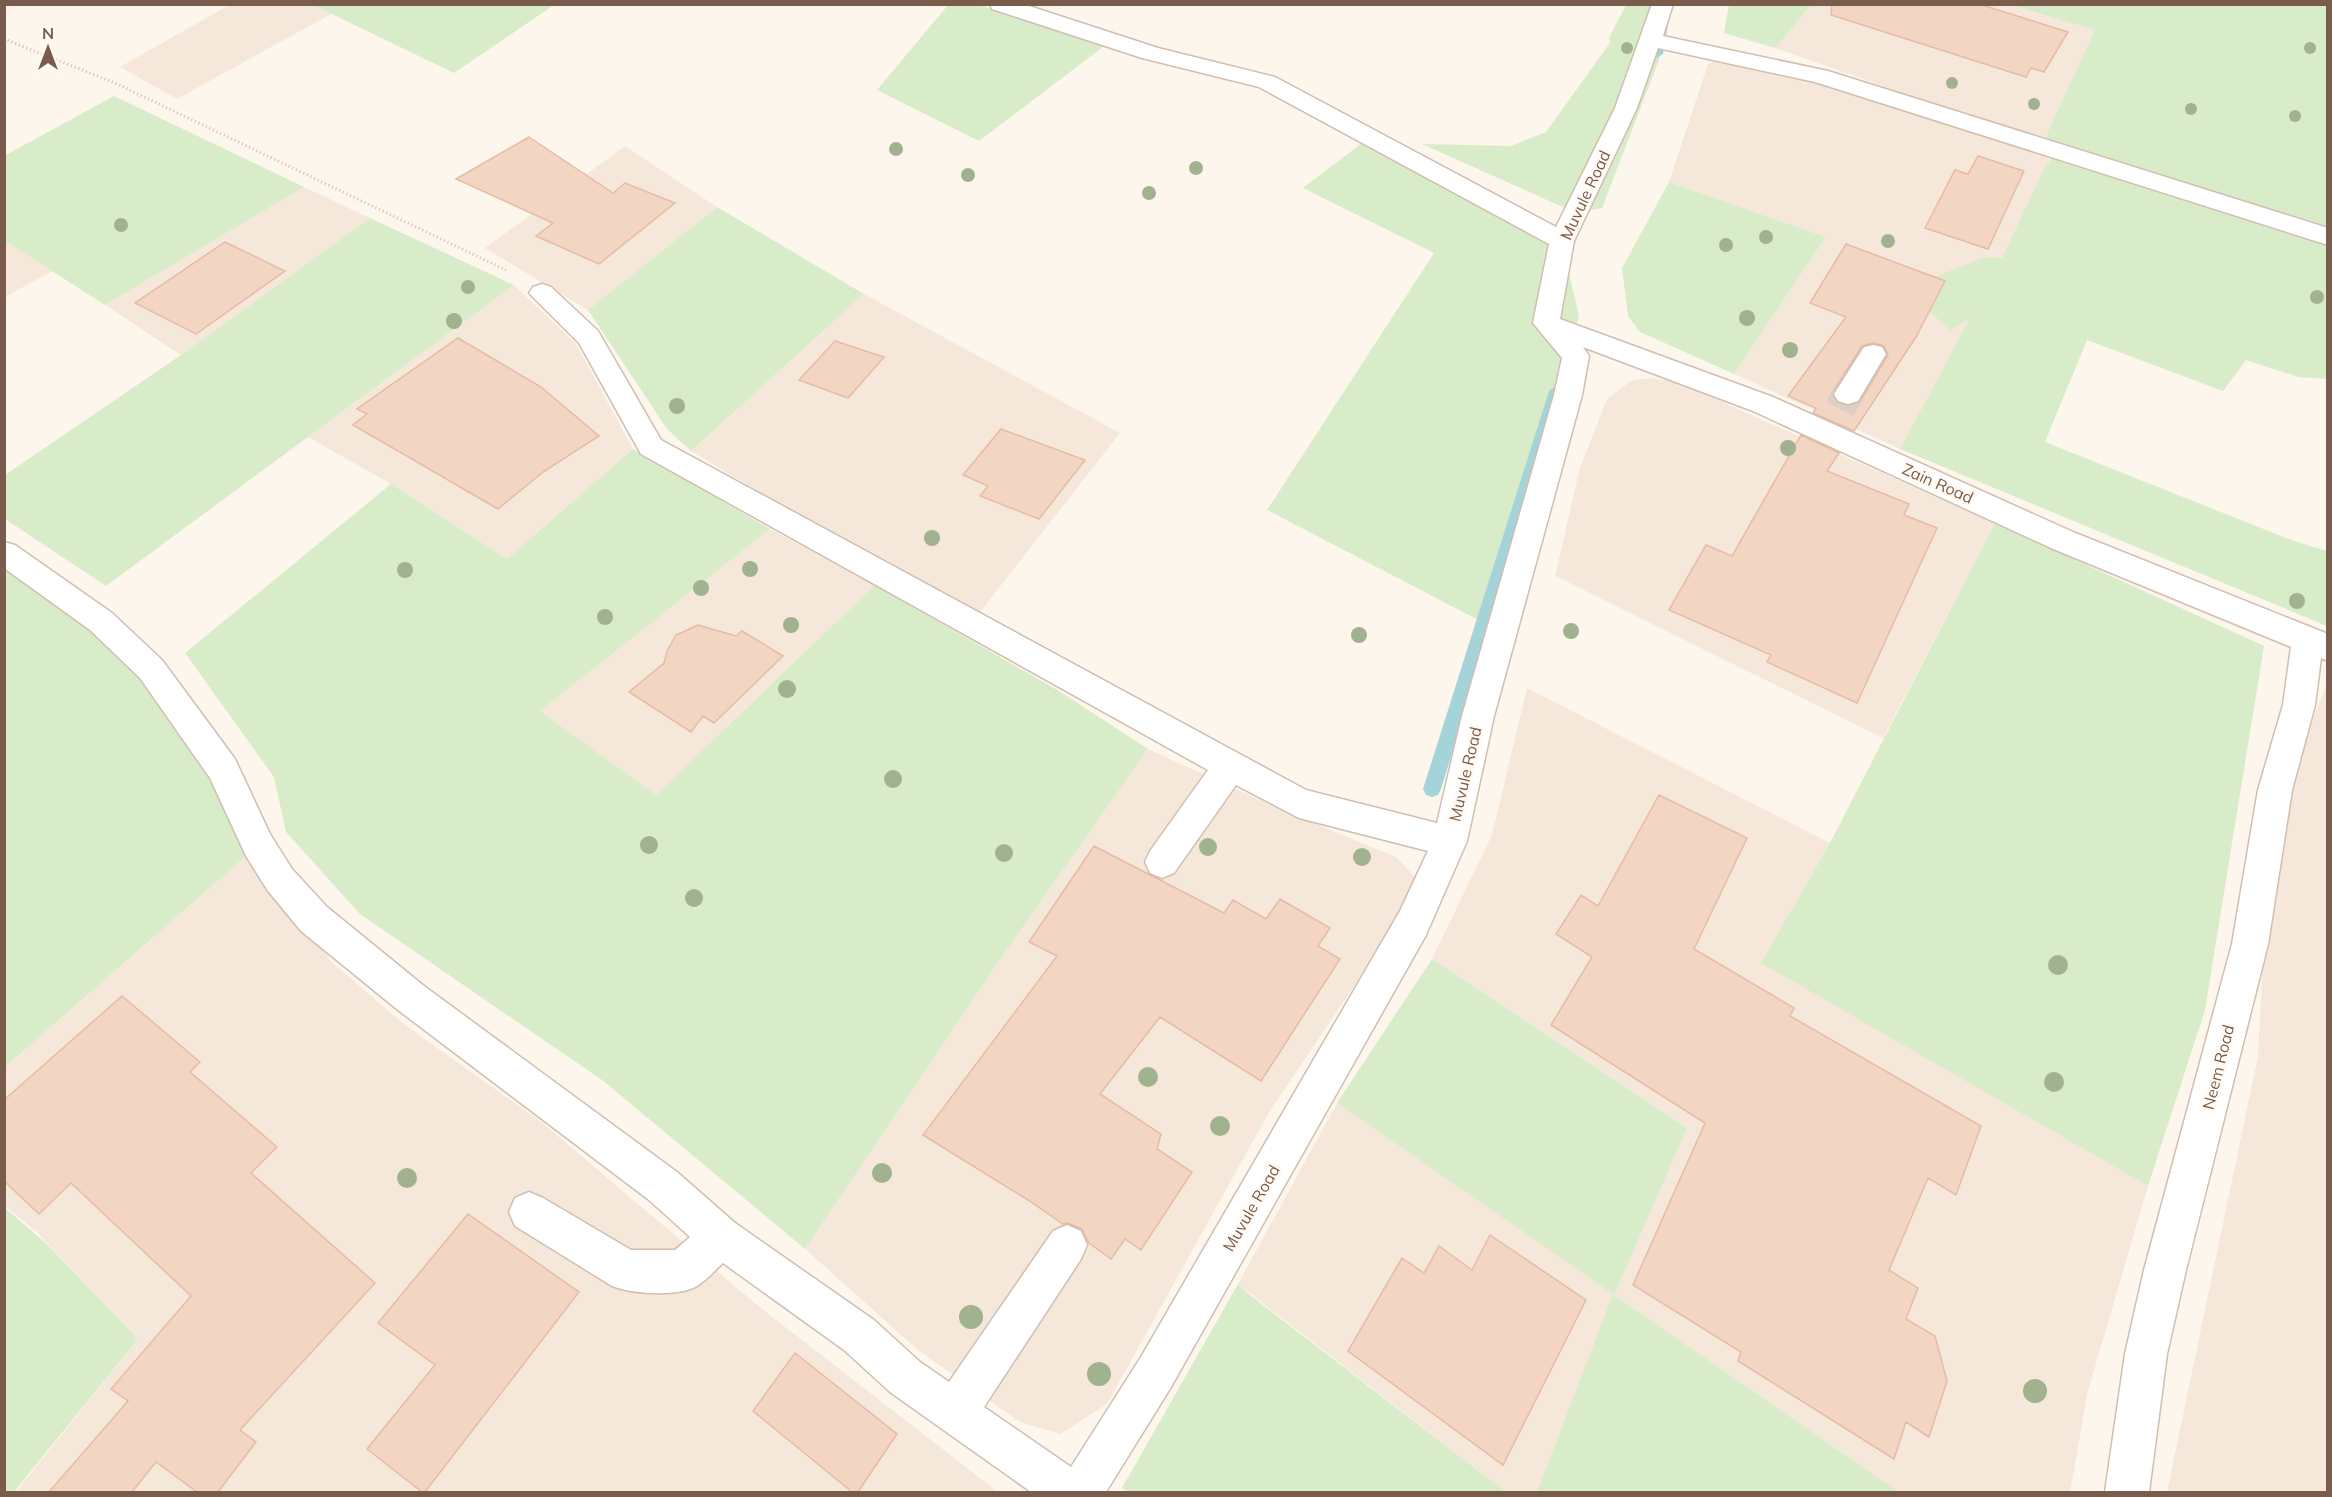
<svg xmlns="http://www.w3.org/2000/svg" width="2332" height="1497" font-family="Mulish,sans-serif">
<rect width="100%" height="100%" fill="#fdf6ec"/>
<path fill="#f5e8da" d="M231,4l81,1 19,9 -154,85 -57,-32z
M1811,5h200l85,25 -51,108 -128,-40 -142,-50z
M1726,58l26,4 302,94 -71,139 -83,154 -166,-75 92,-137 -157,-55 39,-118z
M625,146l92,61 -129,103 -103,-62z
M304,187l66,31 -189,137 -76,-50z
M5,241l47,30 -47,26z
M514,285l62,59 57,105 -126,110 -116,-75 -83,-47z
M864,294l256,139 -143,183 -98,-53 -188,-112z
M1651,378l26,4 318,141 -112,215 -328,-162 25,-108 27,-69 24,-18z
M770,529l105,56 -219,211 -116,-85z
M2327,684v808h-160l91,-436 8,-153 23,-126z
M1527,688l303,155 -68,119 386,224 -60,205 -18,101h-171l-285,-197 -77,197h-31l-268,-208 99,-181 277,191 73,-166 -255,-169 60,-124z
M1148,749l134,61 114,47 21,22 -6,22 -143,213 -161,290 -47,30 -40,-12 -102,-72 -113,-101 194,-288z
M245,857l84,100 -1,2 77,66 135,96 222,188 236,183h-982l122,-153 -101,-107 -32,-26 -1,-138z"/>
<path fill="#d8ecc9" d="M313,5h241l-100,68z
M948,5h32l123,42 -124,94 -102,-51z
M1626,5h37l-4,55 -57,148 -26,5 -154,-69 89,2 35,-14 64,-89 -1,-5z
M1729,5v-1l82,1 -36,43 -51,-15z
M2011,5h316v221l-282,-88 50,-108z
M114,96l190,91 -199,118 -100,-64 -1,-85z
M1366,140l171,78 31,52 11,46 -95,307 -217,-113 167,-257 -131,-65z
M2054,156l273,88v135l-29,-2 -52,-17 -23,31 -136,-51 -42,102 246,98 36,11v75l-427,-177 70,-131 -20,12 -33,-30 18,-23 47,-19h20l42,-89z
M1669,182l157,55 -92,137 -94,-42 -12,-16 -6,-48z
M717,207l147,87 -173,157 -24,-22 -79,-119z
M370,218l144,67 -408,301 -101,-67v-44l176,-120z
M633,449l137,80 -230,182 116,84 219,-210 184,106 89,58 -149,212 -194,288 -203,-169 -242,-166 -74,-82 -12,-55 -89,-124 206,-169 116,75z
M1995,523l269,123 -59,364 -57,176 -387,-223 69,-120z
M4,564l138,107 70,99 33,87 -240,210z
M1432,959l255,169 -73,167 285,197h-362l76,-198 -276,-191z
M4,1207l44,38 90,94 -124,153h-10z
M1238,1284l12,11 256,197h-378l-6,-4z"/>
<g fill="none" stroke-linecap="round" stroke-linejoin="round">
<path fill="#a5d3da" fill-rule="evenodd" d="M1662,20l6,4 -5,30 -6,4 -6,-4 5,-30z
M1556,386l7,5 -122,398 -3,6 -6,2 -6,-2 -3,-6 126,-398z"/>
</g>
<path fill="#f3d5c3" stroke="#e6bba3" stroke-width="1.5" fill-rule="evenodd" d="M1832,4h147l89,28 -24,40 -13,-4 -5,9 -195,-62z
M529,137l84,56 12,-10 50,20 -76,61 -63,-28 17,-13 -97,-44z
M1978,156l46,15 -36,78 -63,-21 30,-58 13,4z
M225,242l60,29 -89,63 -61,-31z
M1846,244l99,37 -29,56 -62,94 -41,-18 3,-5 -28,-12 58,-79 -36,-14zM1873,343l11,3 4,9 -28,47 -11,4 -12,-3 -5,-10 30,-47z
M458,338l83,49 58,49 -56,36 -45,37 -145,-84 14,-11 -10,-5z
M835,341l49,16 -36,41 -49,-18z
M1001,429l84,31 -46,59 -59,-23 8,-10 -25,-11z
M1801,435l38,18 -12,18 82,33 -5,11 33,13 -80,175 -90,-41 4,-7 -102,-45 37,-65 26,11z
M698,625l38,11 6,-5 41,25 -69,67 -11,-7 -12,16 -62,-40 35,-29 3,-12 9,-16z
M1659,795l88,43 -53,111 100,59 -4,8 191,110 -25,69 -28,-17 -39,92 29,18 -12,31 29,17 12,45 -18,56 -23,-15 -12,37 -156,-98 3,-9 -108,-67 72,-162 -154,-98 41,-68 -36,-23 25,-39 17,11z
M1094,846l130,67 9,-13 33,19 14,-20 50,29 -12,18 22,13 -79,122 -101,-64 -60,77 61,40 -4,15 35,23 -51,78 -16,-11 -14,20 -22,-16 -7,-14 -14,-6 -5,1 -35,-24 -105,-65 134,-179 -28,-14z
M122,996l78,66 -10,10 87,75 -26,26 124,110 -135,147 16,12 -38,50h-21l-41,-30 -24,30h-83l79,-91 -17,-12 80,-93 -120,-113 -32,31 -35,-33v-81z
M468,1214l111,78 -154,200h-3l-55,-43 68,-84 -57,-42z
M1490,1235l96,65 -83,165 -155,-114 54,-93 22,15 15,-27 33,24z
M795,1353l102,81 -39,58h-6l-99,-81z"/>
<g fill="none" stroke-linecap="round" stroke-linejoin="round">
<path stroke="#dcd0c4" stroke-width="31" stroke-dasharray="31 16" stroke-linecap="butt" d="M1840,409l8,-15"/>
<defs>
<path id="minor" d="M990,4h33l135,44 117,29 281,150 59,-119 37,-104h21l-10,32 165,35 500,157v17l-513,-163 -157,-34 -21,60 -63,133 -14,78 213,78 300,135 255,102v27l-7,-3 -6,47 -23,85 -24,154 -82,326 -19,84 -18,138h-44l20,-138 19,-84 88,-326 26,-154 25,-85 8,-58 -240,-99 -298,-137 -170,-64 6,9 -7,39 -88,321 -27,125 -41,94 -255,452 -65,105h-75l-141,-100 -46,-42 -121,-87c-8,7 -16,17 -26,23 -18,11 -65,8 -85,0l-97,-60 -6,-14 6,-14 14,-6 14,6 88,52h44l15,-13 -41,-37 -251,-190 -97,-79 -33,-40 -22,-35 -36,-78 -70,-100 -50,-48 -86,-62v-26l11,3 97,68 50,47 73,99 35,75 22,35 35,38 97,79 253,186 58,51 139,97 46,42 29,20 104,-151 14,-6 14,6 6,14 -6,14 -97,148 87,60 70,-110 259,-446 28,-60 -129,-33 -63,-33 -62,88 -12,5 -12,-5 -5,-11 5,-11 58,-81 -567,-316 -62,-111 -50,-50 4,-6 9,-3 9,3 47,44 63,109 645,350 131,33 25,-107 92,-321 8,-37 -29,-35 16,-79 -290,-157 -117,-29 -150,-49z
M1873,345l9,2 4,7 -28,47 -10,3 -10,-3 -4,-7 30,-47z"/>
</defs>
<use href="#minor" stroke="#d1beb0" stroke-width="3"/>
<path stroke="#d9b8a5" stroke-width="3" stroke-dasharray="1 3" stroke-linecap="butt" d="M4,39l111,44 391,187"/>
<use href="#minor" fill="#fff" fill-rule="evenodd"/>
</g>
<g fill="#a0b28e">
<circle cx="1627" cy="48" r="6"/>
<circle cx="2310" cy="48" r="6"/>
<circle cx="1952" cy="83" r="6"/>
<circle cx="2034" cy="104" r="6"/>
<circle cx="2191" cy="109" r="6"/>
<circle cx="2295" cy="116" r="6"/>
<circle cx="896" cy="149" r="7"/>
<circle cx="1196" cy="168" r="7"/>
<circle cx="968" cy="175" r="7"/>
<circle cx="1149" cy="193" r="7"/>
<circle cx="121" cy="225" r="7"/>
<circle cx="1766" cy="237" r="7"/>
<circle cx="1888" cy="241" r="7"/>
<circle cx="1726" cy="245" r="7"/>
<circle cx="468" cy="287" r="7"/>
<circle cx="2317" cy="297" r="7"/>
<circle cx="1747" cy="318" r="8"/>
<circle cx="454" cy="321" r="8"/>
<circle cx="1790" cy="350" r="8"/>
<circle cx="677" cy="406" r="8"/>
<circle cx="1788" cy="448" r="8"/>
<circle cx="932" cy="538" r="8"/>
<circle cx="750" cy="569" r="8"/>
<circle cx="405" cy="570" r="8"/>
<circle cx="701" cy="588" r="8"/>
<circle cx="2297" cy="601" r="8"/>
<circle cx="605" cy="617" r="8"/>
<circle cx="791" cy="625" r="8"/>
<circle cx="1571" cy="631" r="8"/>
<circle cx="1359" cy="635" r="8"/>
<circle cx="787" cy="689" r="9"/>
<circle cx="893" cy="779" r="9"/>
<circle cx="649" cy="845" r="9"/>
<circle cx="1208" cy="847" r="9"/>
<circle cx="1004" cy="853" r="9"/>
<circle cx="1362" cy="857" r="9"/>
<circle cx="694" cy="898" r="9"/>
<circle cx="2058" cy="965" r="10"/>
<circle cx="1148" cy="1077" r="10"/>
<circle cx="2054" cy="1082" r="10"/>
<circle cx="1220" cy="1126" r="10"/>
<circle cx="882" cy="1173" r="10"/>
<circle cx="407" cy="1178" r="10"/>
<circle cx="971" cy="1317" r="12"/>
<circle cx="1099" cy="1374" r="12"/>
<circle cx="2035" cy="1391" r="12"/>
</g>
<g text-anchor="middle" stroke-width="6" stroke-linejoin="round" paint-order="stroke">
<g font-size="16" fill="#7a5c4d" stroke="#fffaf3">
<text transform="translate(1585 195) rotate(-65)" y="6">Muvule Road</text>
<text transform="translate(1938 483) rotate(24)" y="6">Zain Road</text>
<text transform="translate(1465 774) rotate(-77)" y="6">Muvule Road</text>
<text transform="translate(2218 1067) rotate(-76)" y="6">Neem Road</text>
<text transform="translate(1251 1208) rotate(-60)" y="6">Muvule Road</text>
</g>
</g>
<rect width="2332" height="1497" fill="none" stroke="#7a5c4d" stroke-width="12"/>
<g transform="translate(48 48)" stroke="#fffaf3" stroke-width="4.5" paint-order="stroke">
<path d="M0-4.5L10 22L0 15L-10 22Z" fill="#7a5c4d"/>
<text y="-9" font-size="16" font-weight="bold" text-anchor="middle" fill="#7a5c4d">N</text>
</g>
</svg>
